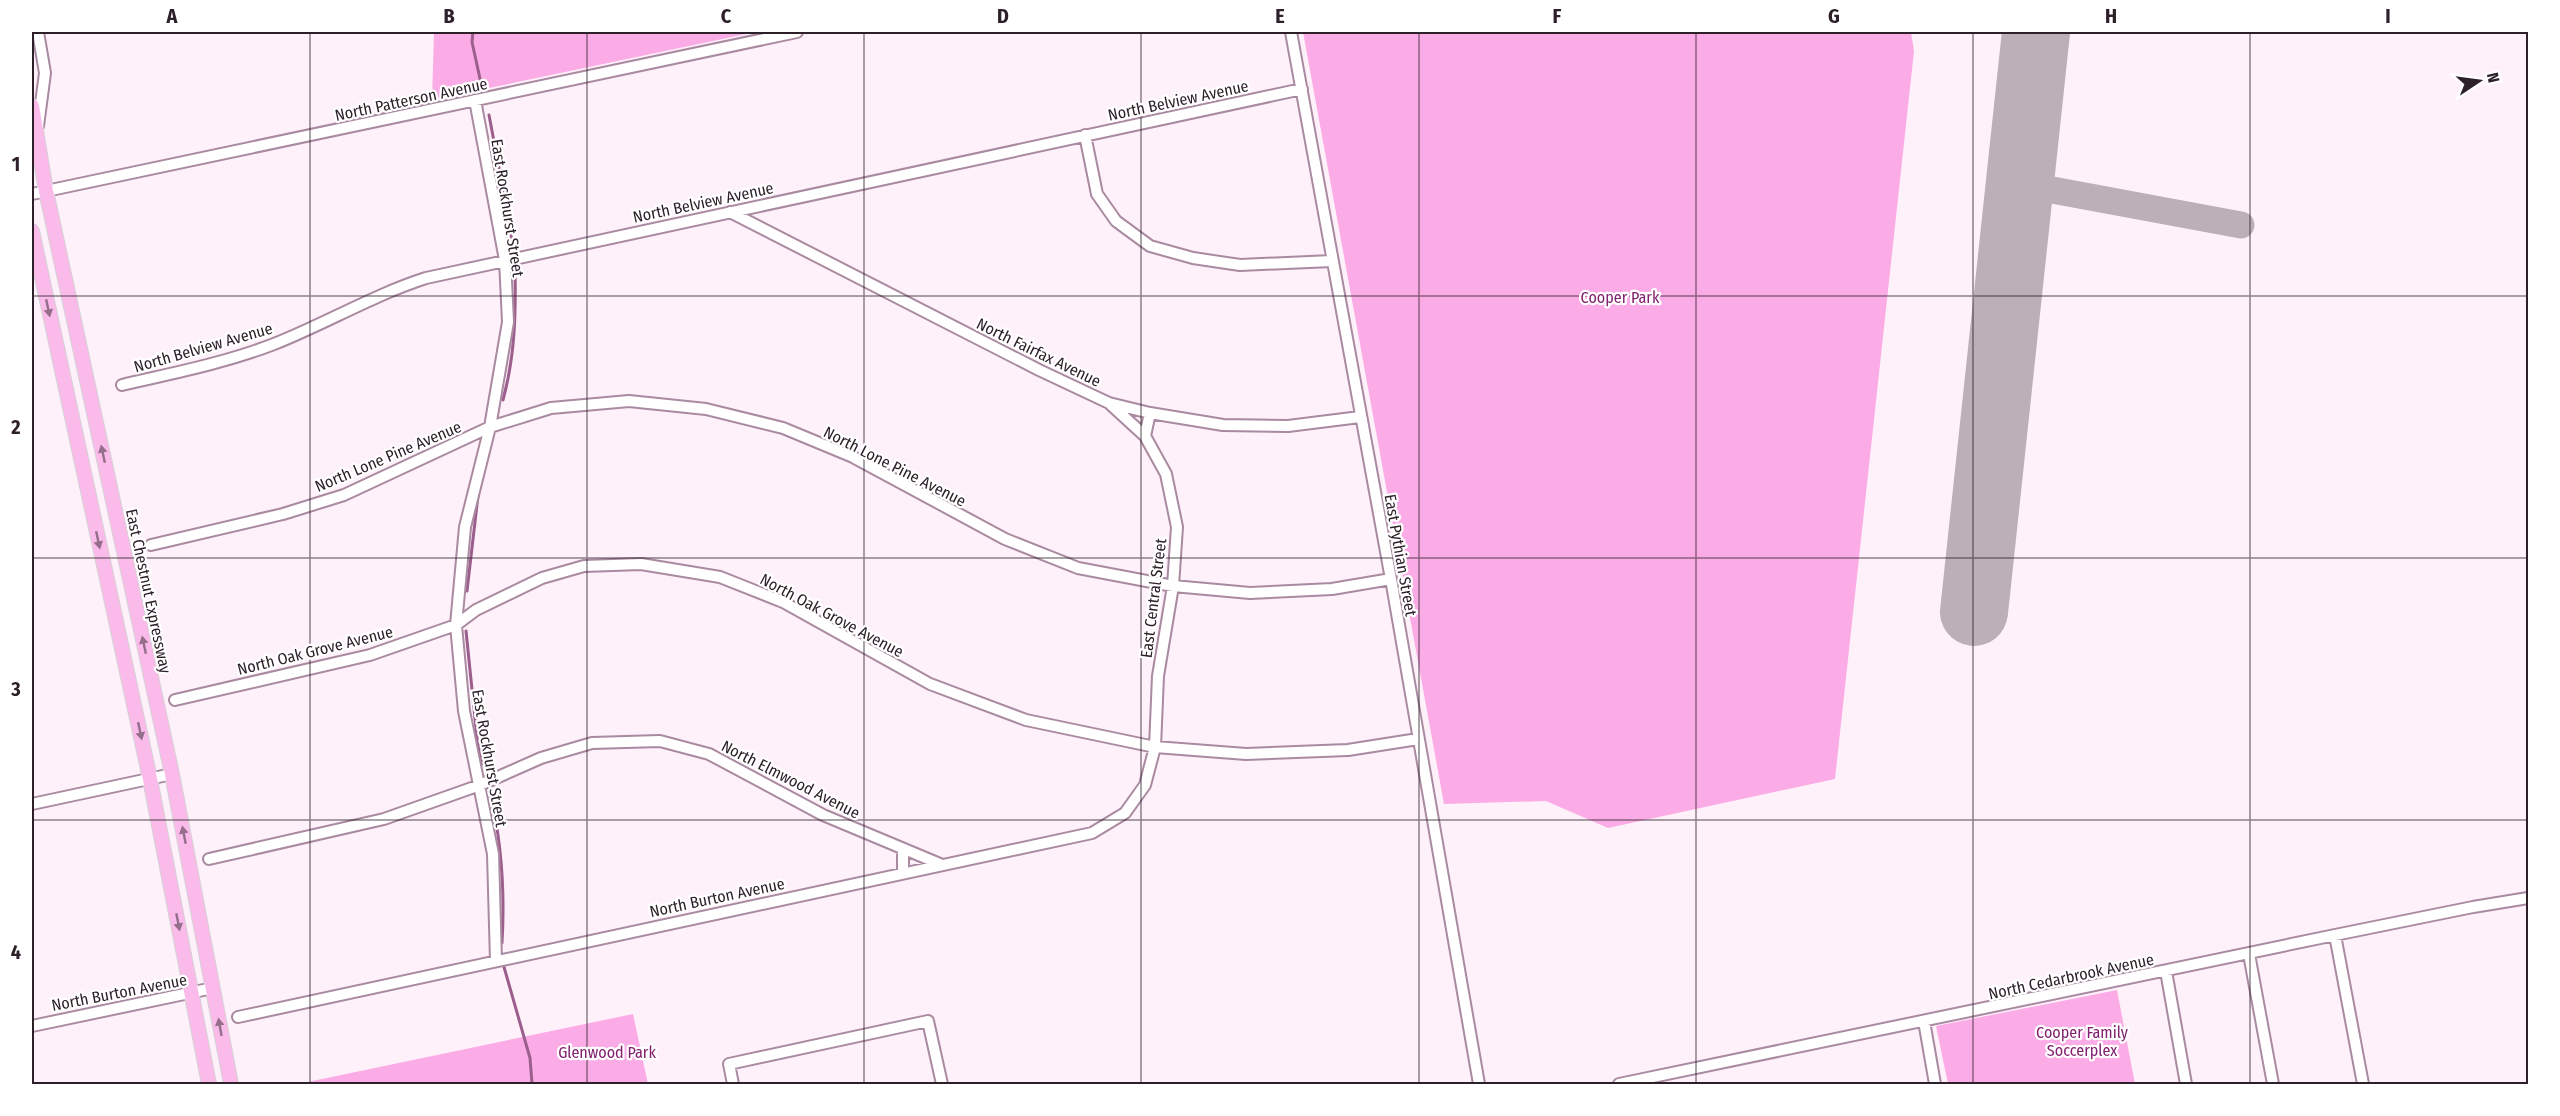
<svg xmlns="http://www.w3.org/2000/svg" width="2560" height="1116" font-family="'Fira Sans Condensed',sans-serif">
<rect width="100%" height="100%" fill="#fff1fa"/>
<path fill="#fbace6" d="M434,32h322l-324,68z
M1303,32h608l3,19 -79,728 -227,49 -62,-27 -102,3z
M2117,990l18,94h-187l-12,-58z
M633,1014l15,70h-350z"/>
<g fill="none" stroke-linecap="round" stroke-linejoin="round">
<path stroke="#9c5e8c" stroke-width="3" d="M473,32l-1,10 10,46
M489,115l10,53
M501,178l12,68
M503,400c12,-44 13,-86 12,-132
M467,591l11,-95
M466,631l11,107 6,26
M490,793c12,50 15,99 12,150
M504,967l26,91 2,26"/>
<path stroke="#bdafb8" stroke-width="27" d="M2020,184l221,41"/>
<path stroke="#bdafb8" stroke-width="68" d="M1974,612l62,-580"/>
<defs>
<path id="minor" d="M1291,32l100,547 88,505
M475,100l30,160 3,62 -18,105 -25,100 -9,98 8,86 29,143 3,107
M38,126l7,-53 -7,-41
M1085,135l12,59 19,27 34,25 43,12 47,7 92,-4
M32,194l765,-162
M730,212l309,158 70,33 41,10 73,12 65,1 72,-9
M122,385c51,-12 103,-22 152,-41 51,-20 99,-49 152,-66l876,-189
M1145,436l5,-23
M151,545l132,-31 61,-19 146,-68 61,-19 78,-7 77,8 77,19 70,29 152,82 73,29 95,18 77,7 82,-4 59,-10
M175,700l195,-45 86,-30 20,-15 66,-32 42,-12 57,-2 79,13 63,25 147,82 96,36 129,27 91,7 102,-4 70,-11
M32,804l140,-30
M209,859l175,-40 96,-34 61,-27 51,-15 68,-2 49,13 114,61 117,49
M903,873v-24
M2335,935l28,149
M2249,954l24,130
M2166,971l20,113
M238,1017l854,-184 33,-20 20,-28 10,-38 3,-71 15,-90 4,-59 -11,-53 -21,-38 -36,-33
M1924,1021l11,63
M32,1026l181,-38
M733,1084l-4,-20 199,-43 14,63
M1619,1084l716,-149 138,-28 55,-9"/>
<path id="major" d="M32,106l14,85 126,583 59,310
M32,231l118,548 59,305"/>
</defs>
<use href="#minor" stroke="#a98aa0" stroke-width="14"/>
<use href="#major" stroke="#d5d2d4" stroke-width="16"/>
<use href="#minor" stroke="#fff" stroke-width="10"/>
<use href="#major" stroke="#fabbeb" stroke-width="14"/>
</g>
<defs><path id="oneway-solid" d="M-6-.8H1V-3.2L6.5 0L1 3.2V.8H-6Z" transform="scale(1.5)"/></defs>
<g fill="#946e8a">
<use href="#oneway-solid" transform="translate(48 308) rotate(78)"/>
<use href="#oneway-solid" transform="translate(103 454) rotate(-102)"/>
<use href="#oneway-solid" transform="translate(98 540) rotate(78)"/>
<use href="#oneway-solid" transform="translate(144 645) rotate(-102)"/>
<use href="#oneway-solid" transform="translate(140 731) rotate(78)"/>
<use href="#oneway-solid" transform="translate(184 835) rotate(-101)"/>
<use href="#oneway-solid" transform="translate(178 922) rotate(79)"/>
<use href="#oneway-solid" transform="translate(220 1027) rotate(-100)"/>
</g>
<path fill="none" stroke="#2d2029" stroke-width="1.5" stroke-opacity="0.55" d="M310,32v1052M587,32v1052M864,32v1052M1141,32v1052M1419,32v1052M1696,32v1052M1973,32v1052M2250,32v1052M32,296h2496M32,558h2496M32,820h2496"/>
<g text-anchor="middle" stroke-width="4.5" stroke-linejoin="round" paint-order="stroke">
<g font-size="16" fill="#2d2029" stroke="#fff">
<text transform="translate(411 99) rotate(-12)" y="6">North Patterson Avenue</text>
<text transform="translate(1178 100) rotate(-12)" y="6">North Belview Avenue</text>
<text transform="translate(703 202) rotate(-12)" y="6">North Belview Avenue</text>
<text transform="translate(508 208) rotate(81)" y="6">East Rockhurst Street</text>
<text transform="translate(203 347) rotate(-16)" y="6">North Belview Avenue</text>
<text transform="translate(1039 352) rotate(26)" y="6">North Fairfax Avenue</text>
<text transform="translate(388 456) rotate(-23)" y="6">North Lone Pine Avenue</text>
<text transform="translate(895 466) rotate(27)" y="6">North Lone Pine Avenue</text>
<text transform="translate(1401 555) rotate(80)" y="6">East Pythian Street</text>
<text transform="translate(149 591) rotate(78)" y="6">East Chestnut Expressway</text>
<text transform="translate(1153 598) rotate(-83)" y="6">East Central Street</text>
<text transform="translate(832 615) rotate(28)" y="6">North Oak Grove Avenue</text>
<text transform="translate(315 650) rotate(-14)" y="6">North Oak Grove Avenue</text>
<text transform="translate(490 758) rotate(80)" y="6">East Rockhurst Street</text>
<text transform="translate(791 779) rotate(27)" y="6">North Elmwood Avenue</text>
<text transform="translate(717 897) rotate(-12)" y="6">North Burton Avenue</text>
<text transform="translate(2071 976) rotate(-12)" y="6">North Cedarbrook Avenue</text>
<text transform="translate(119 992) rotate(-11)" y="6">North Burton Avenue</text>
</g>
<g font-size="16" fill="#81206f" stroke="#fff">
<text x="1620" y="303">Cooper Park</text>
<text x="2082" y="1038">Cooper Family<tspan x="2082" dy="18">Soccerplex</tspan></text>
<text x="607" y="1058">Glenwood Park</text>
</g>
</g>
<rect width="2560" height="1116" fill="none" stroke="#ffffff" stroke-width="66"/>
<g transform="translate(2479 81) rotate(77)" stroke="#ffffff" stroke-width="4.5" paint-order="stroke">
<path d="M0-4.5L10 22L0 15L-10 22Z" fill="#2d2029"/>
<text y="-9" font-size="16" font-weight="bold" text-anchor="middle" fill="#2d2029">N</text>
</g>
<rect x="33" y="33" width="2494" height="1050" fill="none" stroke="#2d2029" stroke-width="2"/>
<g font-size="20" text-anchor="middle" font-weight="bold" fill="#2d2029">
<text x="172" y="23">A</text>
<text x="449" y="23">B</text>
<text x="726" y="23">C</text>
<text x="1003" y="23">D</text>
<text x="1280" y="23">E</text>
<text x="1557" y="23">F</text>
<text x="1834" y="23">G</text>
<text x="2111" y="23">H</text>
<text x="2388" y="23">I</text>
<text x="16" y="171">1</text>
<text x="16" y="434">2</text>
<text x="16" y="696">3</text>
<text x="16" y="959">4</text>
</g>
</svg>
